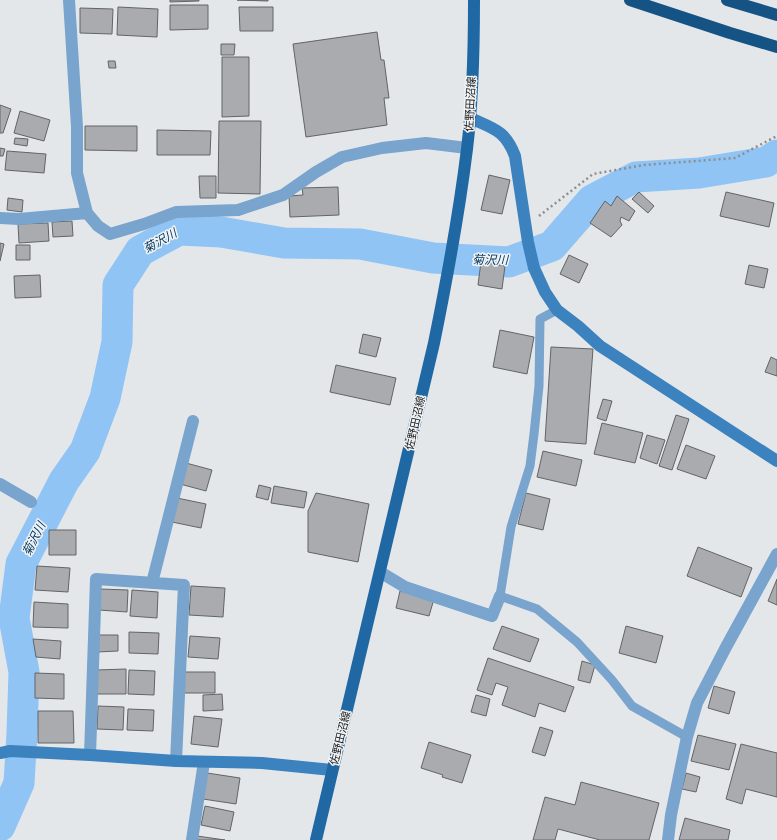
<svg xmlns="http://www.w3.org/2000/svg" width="777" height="840" font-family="'Noto Sans','Noto Sans JP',sans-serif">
<rect width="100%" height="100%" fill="#e4e7e9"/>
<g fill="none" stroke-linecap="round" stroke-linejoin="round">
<path stroke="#90c4f5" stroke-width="31" d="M0,826l19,-43 3,-50 2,-61 -10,-54 7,-54 43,-83 21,-30 20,-53 12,-56 1,-57 22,-34 39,-21 42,2 63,11 76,1 73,14 76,4 43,-16 40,-46 44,-23 63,-4 67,-11 11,-7"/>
</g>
<path fill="#a9abae" stroke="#626466" d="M170,0h29v1l-29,1z
M237,0h31v1z
M170,5h38v24l-38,1z
M118,7l40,2 -1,28 -40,-2z
M239,7h34v24h-33z
M80,8l33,1 -1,25 -32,-1z
M377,32l4,28h3l5,38h-5l3,27 -81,12 -13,-93z
M221,44h14l-1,11h-13z
M222,57h27v59l-27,1z
M108,61h7l1,7h-7z
M0,105l11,4 -8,24h-3z
M20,111l30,9 -6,21 -30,-8z
M219,121h42l-1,73 -42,-1z
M85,126h52v25l-52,-1z
M157,130l54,1 -1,24h-53z
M15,138l13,1 -1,7 -13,-2z
M0,148l5,1 -2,7h-3z
M7,151l39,3 -2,19 -39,-3z
M489,175l21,5 -8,34 -21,-4z
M199,176h17v22h-16z
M338,187l1,28 -49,2 -1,-21 14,-1 -1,-7z
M639,192l15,14 -6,7 -16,-14z
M726,192l48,11 -5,24 -49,-11z
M617,196l18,15 -6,10 -8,-4 -1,4 2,4 -11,12 -21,-14 15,-22 6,5z
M8,198l15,2 -1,12 -15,-2z
M72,221l1,15 -20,1 -1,-15z
M48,223l1,18 -30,2 -1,-19z
M0,243l4,1 -4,17z
M16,245h14v15h-14z
M569,255l19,9 -9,19 -19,-9z
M481,262l24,4 -3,23 -24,-4z
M749,265l19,4 -4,19 -19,-4z
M40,275l1,22 -26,1 -1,-22z
M500,330l34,7 -7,37 -34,-7z
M363,334l18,4 -5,19 -17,-4z
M551,347l42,2 -7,95 -41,-3z
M771,357l6,3v16l-12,-4z
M336,365l60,13 -6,27 -60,-13z
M603,399l9,2 -6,20 -9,-3z
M676,415l13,4 -17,51 -13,-4z
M602,423l41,10 -8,30 -41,-9z
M647,435l18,5 -8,24 -17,-6z
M686,445l29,11 -9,23 -29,-10z
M543,451l39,9 -6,26 -39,-9z
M186,463l26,7 -6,21 -26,-7z
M259,485l12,3 -3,12 -12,-3z
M274,486l33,6 -3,16 -33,-5z
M316,493l53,11 -11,58 -50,-10v-41z
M526,493l24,6 -7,31 -25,-6z
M177,498l29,6 -5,24 -29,-6z
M49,530h27v25h-27z
M698,547l54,21 -11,29 -54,-21z
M37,566l33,2 -2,24 -33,-2z
M777,579v26l-9,-4z
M191,586l34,2 -2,29 -34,-2z
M100,589l28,1 -1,22 -28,-2z
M132,590l26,2 -1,26 -27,-2z
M400,591l34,8 -5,17 -33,-8z
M34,602l34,2v24l-35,-1z
M502,626l37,13 -9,23 -37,-13z
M626,626l37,10 -7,27 -37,-10z
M129,632l30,1 -1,21 -29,-1z
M96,635h22v16l-21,1z
M190,636l30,2 -2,21 -30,-2z
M33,639l28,2 -1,18 -24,-2z
M488,658l86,29 -9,25 -26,-9 -4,14 -33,-12 6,-18 -12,-4 -4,12 -15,-5z
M582,661l13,4 -5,18 -12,-3z
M126,669v25h-29l-1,-24z
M129,670l26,1 -1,24 -26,-1z
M182,672h33v21h-33z
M35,673l29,1v25l-29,-1z
M714,686l21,6 -6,22 -21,-6z
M222,694l1,16 -20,1v-16z
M476,695l14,4 -4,17 -15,-4z
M98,706l26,1 -1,23 -26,-1z
M128,709l26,1 -1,21 -26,-1z
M38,711h35l1,32h-36z
M194,716l28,3 -4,28 -27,-3z
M540,727l13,4 -8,25 -13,-4z
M698,735l38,9 -7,26 -38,-9z
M429,742l42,13 -9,28 -20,-6 1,-2 -22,-7z
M741,744l36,9v44l-31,-8 -4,15 -16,-5z
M207,773l33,5 -4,26 -33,-5z
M686,773l14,4 -4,15 -14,-3z
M581,782l78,21 -10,37h-49l-42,-11 -3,11h-22l12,-43 30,8z
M205,806l29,6 -4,19 -29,-6z
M685,818l45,12 -2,10h-49z
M197,836l28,4h-28z"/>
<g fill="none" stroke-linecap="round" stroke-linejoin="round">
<path stroke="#8d8e90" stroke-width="2.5" stroke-dasharray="2 3" stroke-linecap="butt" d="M539,216l54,-42 51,-9 91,-7 42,-22"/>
<path stroke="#78a4cd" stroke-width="9" d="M557,310l-17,9 -1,67 -5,48 -4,32 -19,61 -11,69 37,13 40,33 35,38 20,26 55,31"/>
<path stroke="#78a4cd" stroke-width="12" d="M69,0l8,127v46l10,40 11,13 12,8 34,-10 32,-12 62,-2 45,-15 33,-23 26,-15 40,-9 44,-5 41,5
M0,218l19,1 68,-6
M0,484l31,18
M380,572l25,15 87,29 8,-20
M152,583l41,-162
M90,755l6,-176 88,6 -8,176
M192,840l12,-78
M668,840l3,-25 16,-78 10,-34 29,-56 51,-93"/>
<path stroke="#3c82be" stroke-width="12" d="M470,118c24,11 35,12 45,38l13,86 6,26 11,24 12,18 21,16 22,20 177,115
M0,753l10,-2 80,4 86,6 86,2 70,7"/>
<path stroke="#2068a3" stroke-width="12" d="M316,840l118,-497c13,-64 25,-129 33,-194 6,-49 7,-100 7,-149"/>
<path stroke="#145384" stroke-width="12" d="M630,0l100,33 47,14
M727,0l50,15"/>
</g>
<g text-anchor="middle" stroke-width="3" stroke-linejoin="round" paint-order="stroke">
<g font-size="11" fill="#1b1b1c" stroke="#f1f4f6">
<text transform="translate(470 104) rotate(-87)" y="4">佐野田沼線</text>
<text transform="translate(415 423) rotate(-77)" y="4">佐野田沼線</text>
<text transform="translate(340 738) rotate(-76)" y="4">佐野田沼線</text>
</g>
<g font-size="12" font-style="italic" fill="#02365d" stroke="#f1f4f6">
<text transform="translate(160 241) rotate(-29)" y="4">菊沢川</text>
<text transform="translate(490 260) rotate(1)" y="4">菊沢川</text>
<text transform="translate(34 539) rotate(-63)" y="4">菊沢川</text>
</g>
</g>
</svg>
